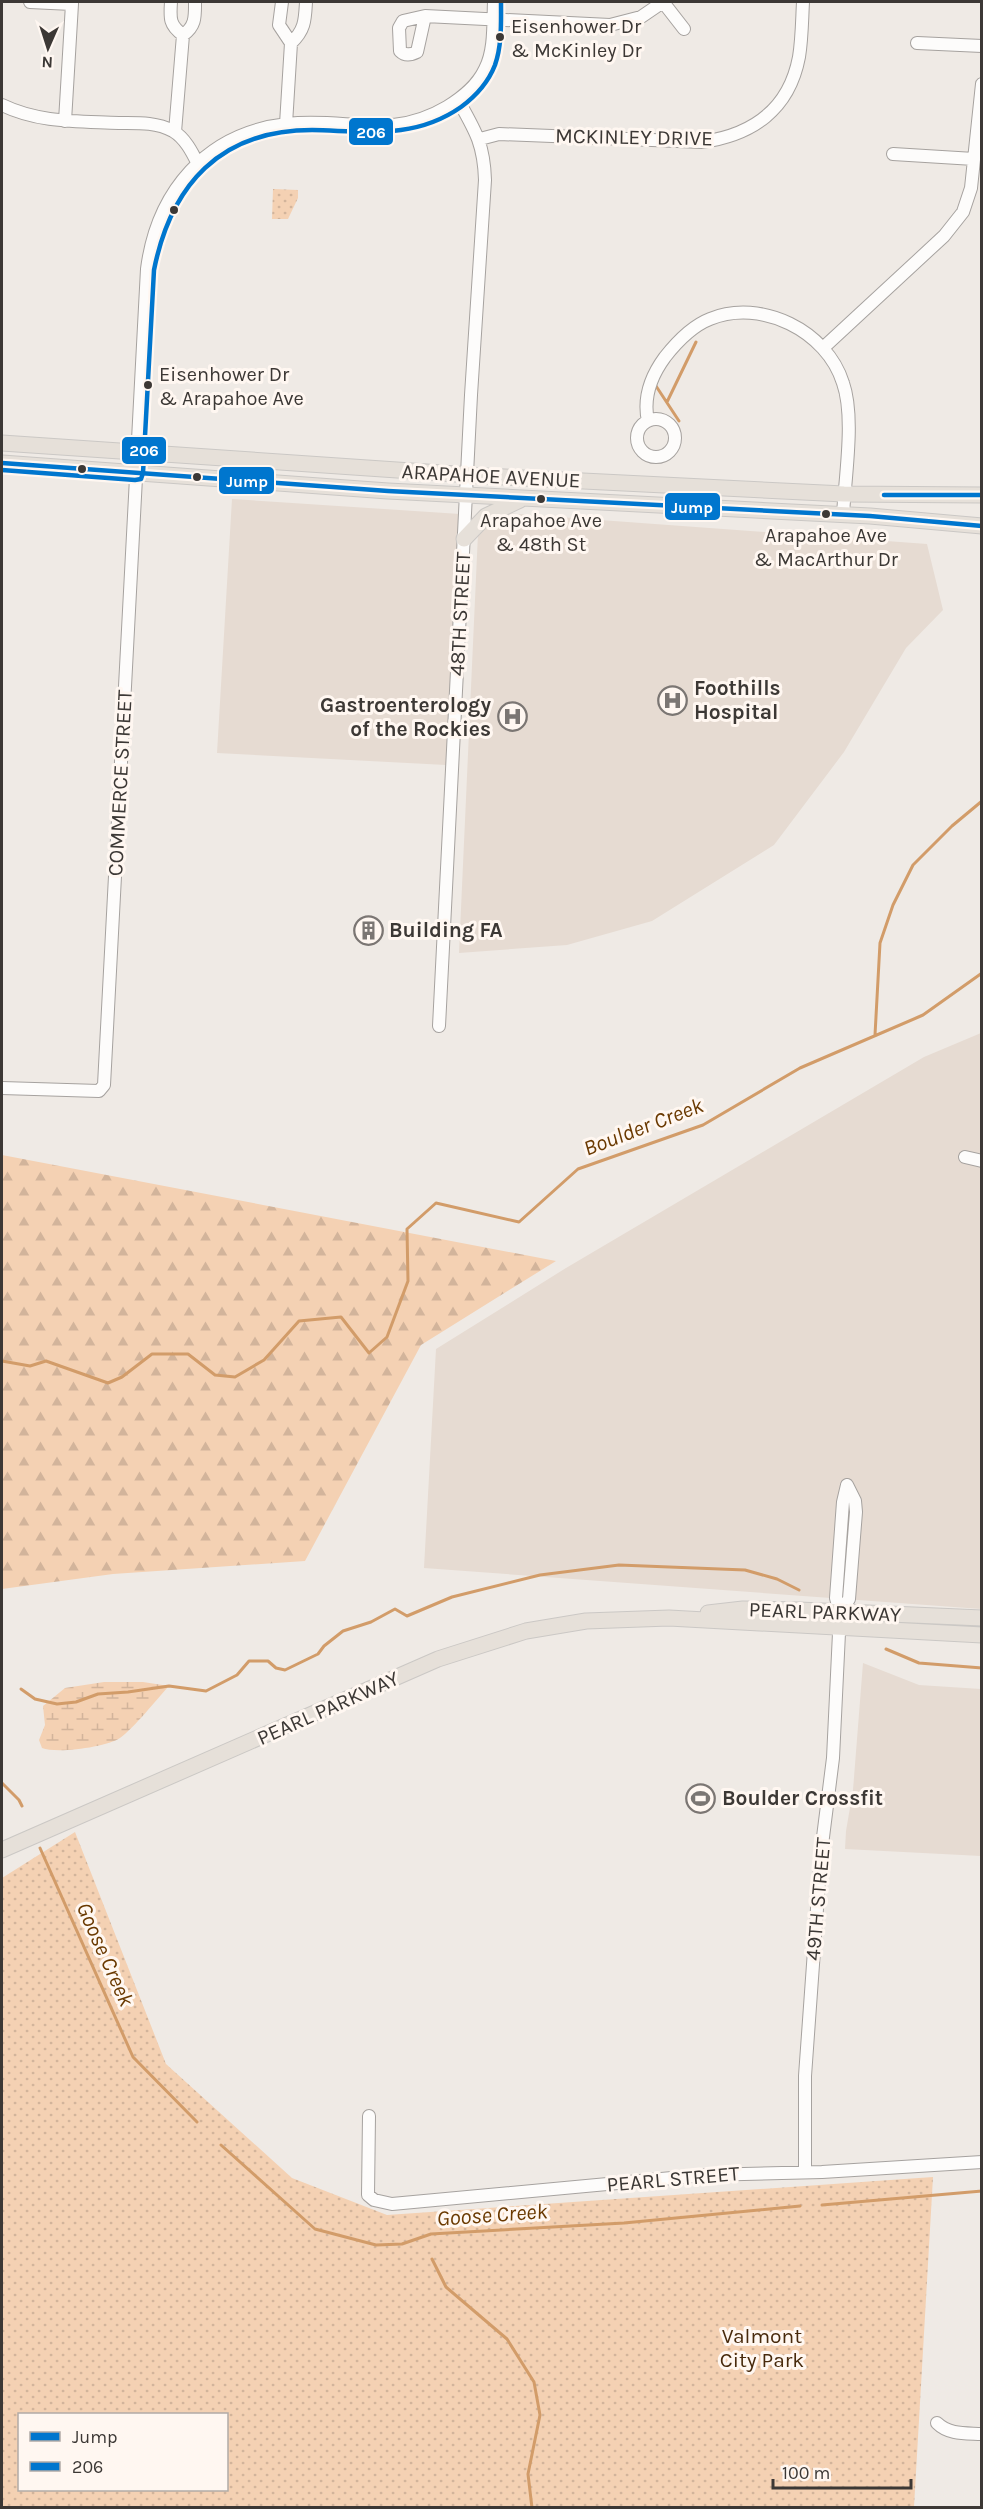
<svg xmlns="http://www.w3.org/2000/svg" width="983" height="2509" font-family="Karla,sans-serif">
<defs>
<pattern id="forest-firs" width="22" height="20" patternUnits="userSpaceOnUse" patternTransform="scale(1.5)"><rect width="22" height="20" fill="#f4d1b3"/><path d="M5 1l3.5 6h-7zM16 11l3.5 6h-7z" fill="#d2b49b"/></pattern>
<pattern id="wetland-marsh" width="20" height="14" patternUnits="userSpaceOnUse" patternTransform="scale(1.5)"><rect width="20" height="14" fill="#f4d1b3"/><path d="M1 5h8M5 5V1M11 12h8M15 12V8" fill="none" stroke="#d2b49b"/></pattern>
<pattern id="park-dots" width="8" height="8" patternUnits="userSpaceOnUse" patternTransform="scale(1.5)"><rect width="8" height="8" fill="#f4d1b3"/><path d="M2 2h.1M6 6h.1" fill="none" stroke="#d2b49b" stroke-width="1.8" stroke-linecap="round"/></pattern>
</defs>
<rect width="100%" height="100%" fill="#efeae5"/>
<path fill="#e6dbd2" d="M232,499l228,15 -14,251 -229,-12z
M479,511l448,33 16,66 -37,38 -62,104 -70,93 -122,76 -85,24 -108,8z
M981,1033v576l-557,-41 12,-219 130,-81 358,-211z
M863,1663l56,22 62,4v167l-136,-7 1,-18 7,-41z"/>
<path fill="url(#forest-firs)" d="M2,1155l554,106 -135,84 -116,216 -192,13 -111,15z"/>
<path fill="url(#wetland-marsh)" d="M104,1682h39l26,4c-12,13 -35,42 -49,52 -13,9 -63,16 -78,10l-3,-8 6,-15 -2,-19 22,-18z"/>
<path fill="url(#park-dots)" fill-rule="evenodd" d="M273,189l25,1v8l-10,21h-16z
M75,1832l91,232 126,114 95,37 546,-38 -19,330h-912v-629zM20,2414h206v76h-206z"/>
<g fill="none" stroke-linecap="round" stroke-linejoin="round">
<path stroke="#d29c69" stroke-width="3" d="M656,386l23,35
M667,402l29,-60
M875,1035l5,-92 13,-38 20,-40 39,-39 30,-25
M2,1361l28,5 16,-5 62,22 14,-6 30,-23h36l27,21 20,2 29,-17 35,-39 42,-4 28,36 18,-16 21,-56 -1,-52 29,-26 83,19 59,-53 125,-44 97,-57 123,-53 59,-42
M886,1649l33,14 63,5
M21,1689l14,10 22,5 19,-2 22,-8 30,-2 41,-6 37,5 31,-16 12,-14h19l8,7 9,2 33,-16 6,-8 19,-15 28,-9 24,-13 12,7 45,-19 88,-22 79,-10 126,5 32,9 22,11
M2,1783l17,17 3,6
M40,1848l93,209 64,65
M221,2145l94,84 61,16 26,-1 29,-10 193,-11 176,-17
M822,2205l160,-14
M432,2259l14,28 61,52 27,43 6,33 -12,59 4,34"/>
<defs>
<path id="minor" d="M30,2l42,2v-2
M171,2c-1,16 -2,23 12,33 13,-9 12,-19 12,-33
M282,2l-3,23 12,18c14,-13 14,-23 15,-41
M663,2l21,27
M425,16l185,9 31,-8 22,-15
M425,16l-8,36c-6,3 -12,4 -17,-1l-1,-23 4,-7z
M917,43l65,3
M2,105c37,18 76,16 117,18 19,0 37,-1 54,8 12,7 19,21 25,33
M65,121l7,-117
M286,124l5,-81
M175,132l8,-97
M480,139l19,-5 203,8c50,-7 87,-32 97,-85 3,-18 3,-37 4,-55
M893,154l81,5
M823,348l121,-112 19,-24 8,-24 11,-104
M637 438a19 19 0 1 1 38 0a19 19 0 1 1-38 0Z
M648,421c-5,-23 3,-45 17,-64 11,-14 27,-31 45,-38 51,-21 117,12 133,64 12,34 2,94 0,132
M439,1026l32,-631 14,-215c-1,-36 -10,-50 -27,-80
M2,1088l97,3 5,-6 43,-816c10,-77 59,-136 140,-145 60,-7 103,17 160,-17 16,-10 30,-21 38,-38 10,-19 8,-46 9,-67
M965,1157l17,4
M840,1612l9,-13 7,-87 -1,-11 -8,-16
M369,2116l-1,79 6,5 18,4 312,-29 118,-3 160,-10
M805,2172v-96l16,-223 12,-95 7,-146 -4,-14 7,-96 4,-17
M937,2423c12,12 29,10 45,11"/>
<path id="major" d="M2,443l483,33 359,18 138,1
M2,463l386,28 482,25 112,10
M464,539l22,-23 34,-16
M708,1613l35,-4 56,1 183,8
M2,1850l436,-191 88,-28 60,-10 83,-3 313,17"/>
</defs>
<use href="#minor" stroke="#a6a29f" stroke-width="14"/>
<use href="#major" stroke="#cbc8c5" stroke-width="17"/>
<use href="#minor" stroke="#fdfcfb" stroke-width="12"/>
<use href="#major" stroke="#e6e0d9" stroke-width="15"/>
<defs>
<path id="bus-1" d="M2,463l386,28 482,25 112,10
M884,495h98"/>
<path id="bus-2" d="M2,470l133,10 6,-1 2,-6 11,-203c17,-85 66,-140 158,-140 53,1 102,10 149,-23 15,-11 27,-24 34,-42 7,-20 6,-42 6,-63"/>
</defs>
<use href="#bus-1" stroke="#fff7f1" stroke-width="9"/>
<use href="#bus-2" stroke="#fff7f1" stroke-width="9"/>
<use href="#bus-1" stroke="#0076ce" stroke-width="4.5"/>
<use href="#bus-2" stroke="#0076ce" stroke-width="4.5"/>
</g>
<defs>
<symbol id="hospital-ring" viewBox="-11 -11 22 22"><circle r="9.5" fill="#fff7f1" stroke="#7b7673" stroke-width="1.5"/><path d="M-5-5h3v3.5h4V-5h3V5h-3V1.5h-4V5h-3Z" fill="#7b7673"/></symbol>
<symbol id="building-ring" viewBox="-11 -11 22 22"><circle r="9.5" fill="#fff7f1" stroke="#7b7673" stroke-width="1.5"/><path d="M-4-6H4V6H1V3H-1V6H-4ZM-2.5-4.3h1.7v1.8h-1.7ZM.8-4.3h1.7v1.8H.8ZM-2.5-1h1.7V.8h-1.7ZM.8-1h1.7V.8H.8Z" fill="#7b7673"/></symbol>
<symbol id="stadium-ring" viewBox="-11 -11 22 22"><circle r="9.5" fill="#fff7f1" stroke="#7b7673" stroke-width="1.5"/><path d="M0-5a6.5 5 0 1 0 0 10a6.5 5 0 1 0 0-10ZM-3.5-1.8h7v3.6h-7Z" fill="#7b7673"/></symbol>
</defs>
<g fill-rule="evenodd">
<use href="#hospital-ring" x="656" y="684" width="33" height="33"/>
<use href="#hospital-ring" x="496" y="700" width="33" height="33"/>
<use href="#building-ring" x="352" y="914" width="33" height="33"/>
<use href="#stadium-ring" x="684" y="1782" width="33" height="33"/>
</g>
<g fill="#3c3835" stroke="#fff7f1" stroke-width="2">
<circle cx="500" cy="37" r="5"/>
<circle cx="174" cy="210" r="5"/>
<circle cx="148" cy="385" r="5"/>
<circle cx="82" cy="469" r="5"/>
<circle cx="197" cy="477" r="5"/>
<circle cx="541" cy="499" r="5"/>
<circle cx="826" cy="514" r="5"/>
</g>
<g text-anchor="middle" stroke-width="6" stroke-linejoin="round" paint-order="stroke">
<g font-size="20" fill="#3c3835" stroke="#fff7f1" text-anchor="start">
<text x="511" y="33">Eisenhower Dr<tspan x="511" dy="24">&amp; McKinley Dr</tspan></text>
<text x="159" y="381">Eisenhower Dr<tspan x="159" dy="24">&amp; Arapahoe Ave</tspan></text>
<text x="541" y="527" text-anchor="middle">Arapahoe Ave<tspan x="541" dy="24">&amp; 48th St</tspan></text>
<text x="826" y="542" text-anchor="middle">Arapahoe Ave<tspan x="826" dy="24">&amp; MacArthur Dr</tspan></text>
</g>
<g font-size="21" fill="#3c3835" stroke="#fff7f1">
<text transform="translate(634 137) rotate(1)" y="7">MCKINLEY DRIVE</text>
<text transform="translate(491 476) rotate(3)" y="7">ARAPAHOE AVENUE</text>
<text transform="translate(460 614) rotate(-87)" y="7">48TH STREET</text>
<text transform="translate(120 783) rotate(-87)" y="7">COMMERCE STREET</text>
<text transform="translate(825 1612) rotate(2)" y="7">PEARL PARKWAY</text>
<text transform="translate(328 1708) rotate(-24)" y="7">PEARL PARKWAY</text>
<text transform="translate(818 1899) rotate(-85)" y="7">49TH STREET</text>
<text transform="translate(673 2179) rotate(-5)" y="7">PEARL STREET</text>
</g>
<g font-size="21" font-weight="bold" fill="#3c3835" stroke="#fff7f1" text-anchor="start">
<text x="694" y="695">Foothills<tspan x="694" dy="24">Hospital</tspan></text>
<text x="491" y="712" text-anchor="end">Gastroenterology<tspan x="491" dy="24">of the Rockies</tspan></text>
<text x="389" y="937">Building FA</text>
<text x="722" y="1805">Boulder Crossfit</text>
</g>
<g font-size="21" fill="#482a0c" stroke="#fff7f1">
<text x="762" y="2343">Valmont<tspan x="762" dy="24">City Park</tspan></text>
</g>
<g font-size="22" font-style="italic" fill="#6a3900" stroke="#fff7f1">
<text transform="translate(643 1126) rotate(-21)" y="8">Boulder Creek</text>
<text transform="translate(106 1954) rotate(66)" y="8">Goose Creek</text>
<text transform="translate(492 2214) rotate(-4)" y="8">Goose Creek</text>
</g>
</g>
<g stroke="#fff7f1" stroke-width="2">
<rect x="348" y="117" width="46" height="29" rx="6" fill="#0076ce"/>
<rect x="121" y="436" width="46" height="29" rx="6" fill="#0076ce"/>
<rect x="218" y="466" width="57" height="29" rx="6" fill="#0076ce"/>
<rect x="664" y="492" width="57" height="29" rx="6" fill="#0076ce"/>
</g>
<g font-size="16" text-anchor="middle" font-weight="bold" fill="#fff">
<text x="371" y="138">206</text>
<text x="144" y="456">206</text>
<text x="247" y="487">Jump</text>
<text x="692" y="513">Jump</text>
</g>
<rect width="983" height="2509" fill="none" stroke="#3c3835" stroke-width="6"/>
<rect x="18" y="2413" width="210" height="78" fill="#fff7f1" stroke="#b1aba6" stroke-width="1.5"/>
<rect x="30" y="2432" width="30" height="9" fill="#0076ce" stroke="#b1aba6" stroke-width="1.5"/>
<text x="72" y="2443" font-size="18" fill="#3c3835">Jump</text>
<rect x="30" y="2462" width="30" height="9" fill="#0076ce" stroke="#b1aba6" stroke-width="1.5"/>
<text x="72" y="2473" font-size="18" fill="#3c3835">206</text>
<g transform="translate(48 48) rotate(183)" stroke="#fff7f1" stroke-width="4.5" paint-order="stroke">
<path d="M0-4.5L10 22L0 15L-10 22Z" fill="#3c3835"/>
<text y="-9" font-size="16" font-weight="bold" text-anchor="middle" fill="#3c3835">N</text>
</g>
<path d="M773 2479v9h138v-9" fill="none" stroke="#3c3835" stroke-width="3"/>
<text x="782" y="2479" font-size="18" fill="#3c3835" stroke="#fff7f1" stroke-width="4.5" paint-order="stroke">100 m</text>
</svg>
